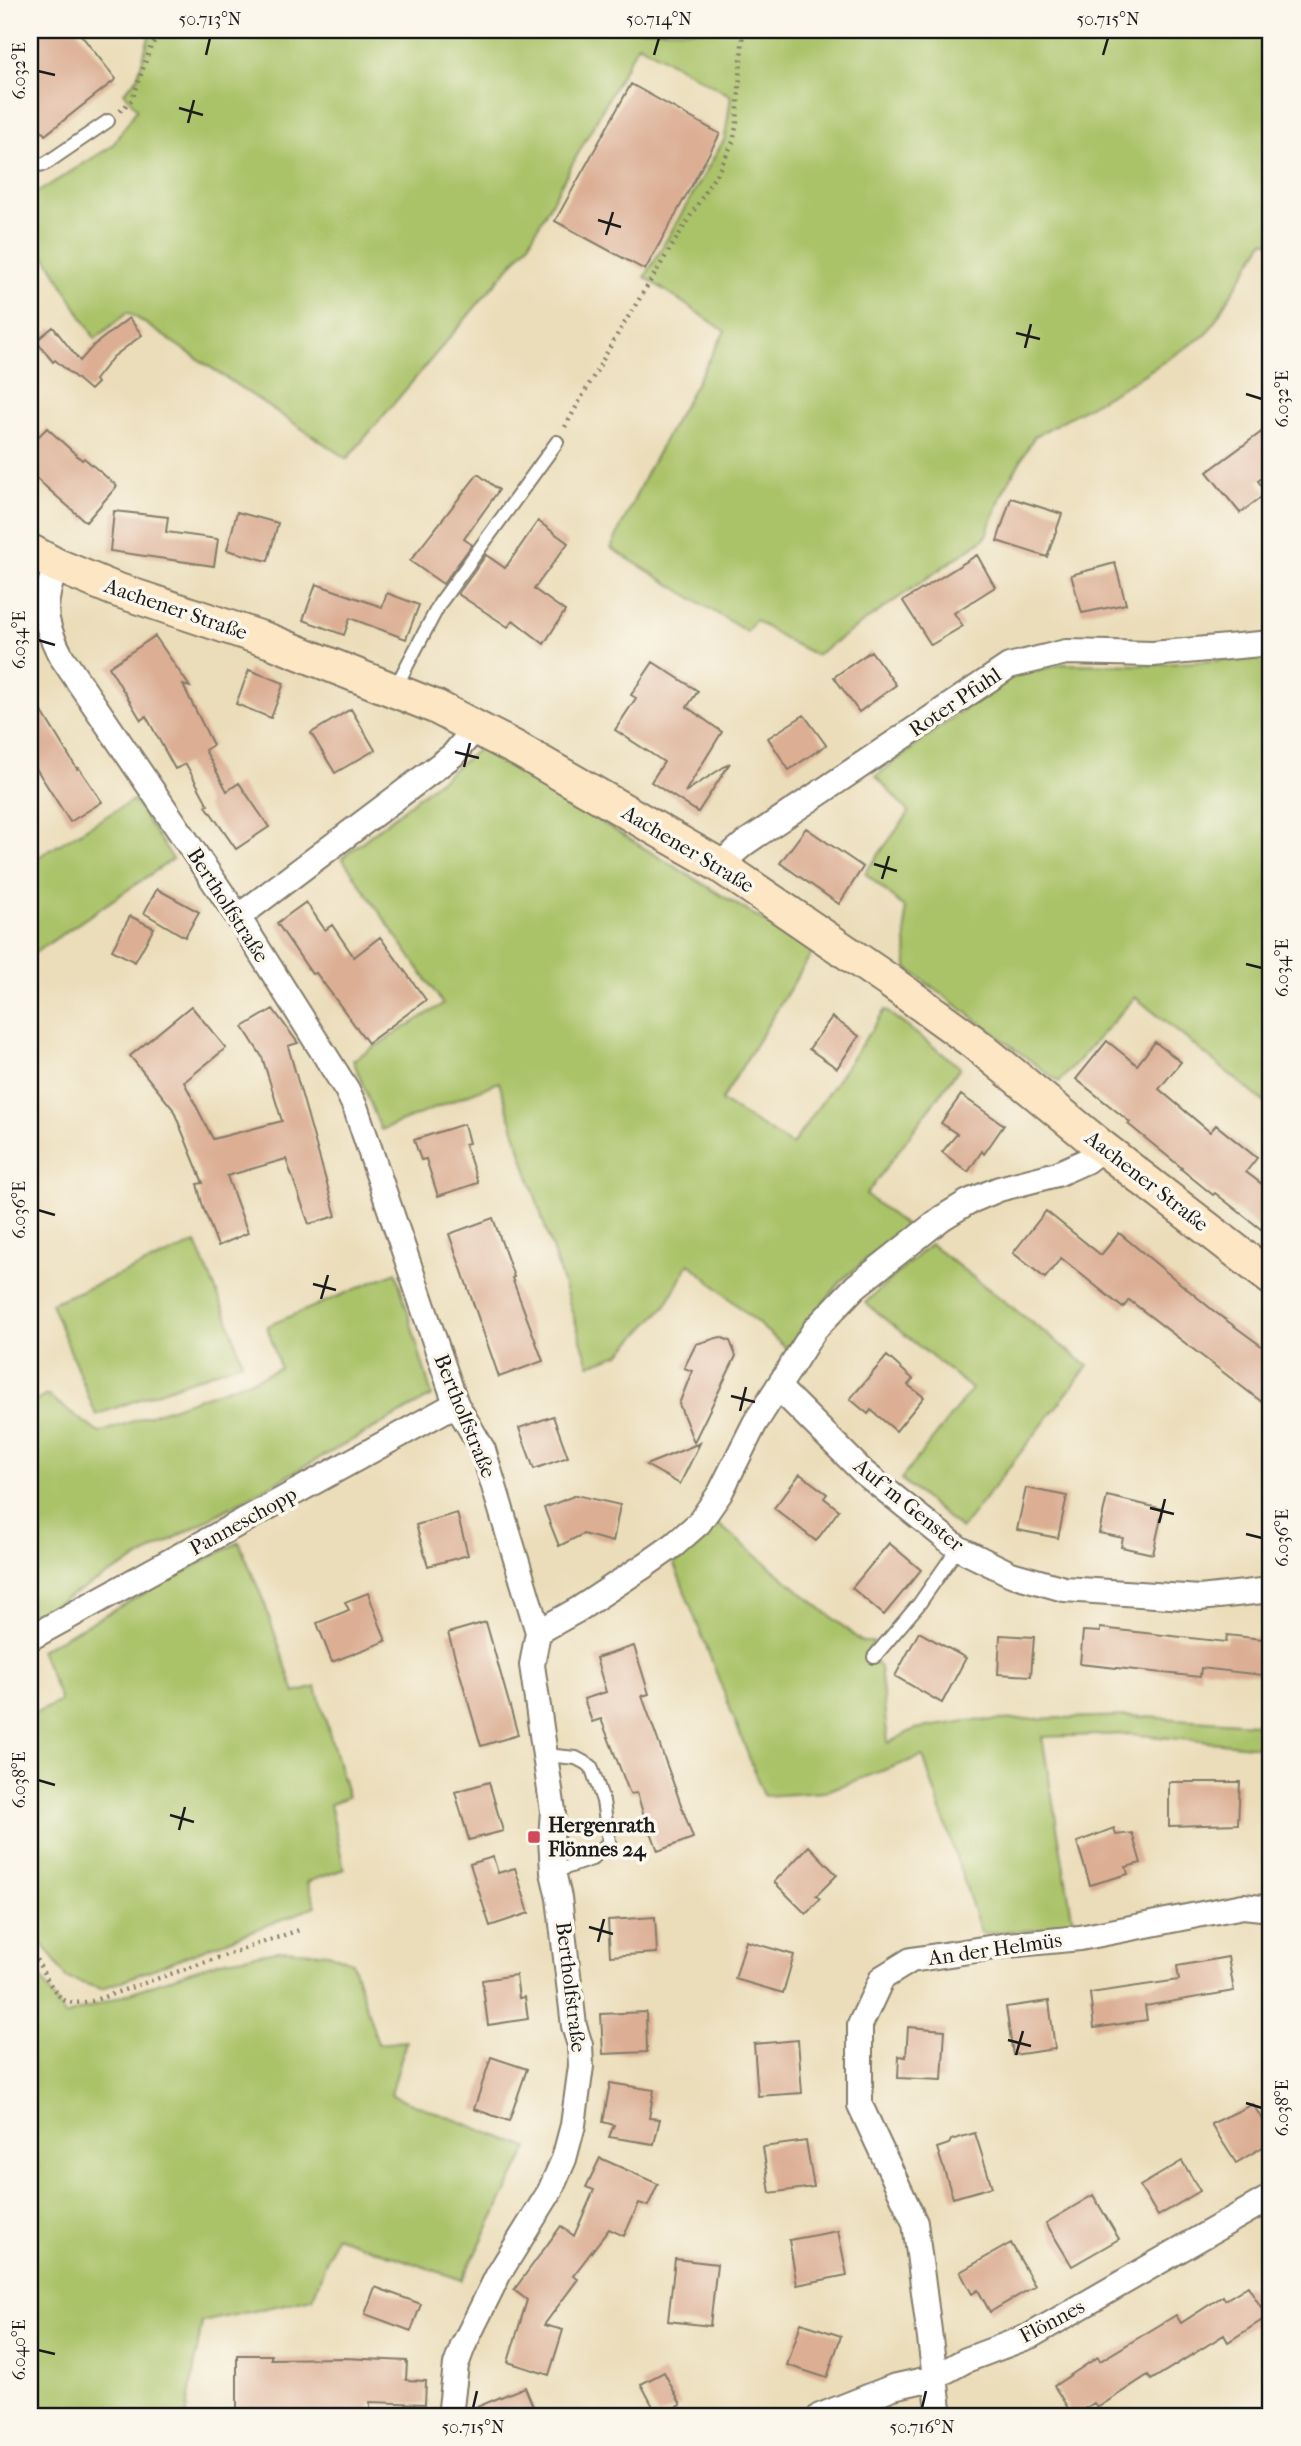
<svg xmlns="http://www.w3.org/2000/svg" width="1301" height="2446" font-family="'IM FELL French Canon',serif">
<rect width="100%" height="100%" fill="#fbf7ec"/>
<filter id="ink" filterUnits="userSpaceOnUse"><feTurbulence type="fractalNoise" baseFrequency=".0143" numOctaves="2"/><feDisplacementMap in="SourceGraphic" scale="14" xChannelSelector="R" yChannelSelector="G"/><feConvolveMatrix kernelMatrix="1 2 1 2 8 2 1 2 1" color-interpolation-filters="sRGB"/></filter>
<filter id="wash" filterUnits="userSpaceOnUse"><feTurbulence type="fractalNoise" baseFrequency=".00686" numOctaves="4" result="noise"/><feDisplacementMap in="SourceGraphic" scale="28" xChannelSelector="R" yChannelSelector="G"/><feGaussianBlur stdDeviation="1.57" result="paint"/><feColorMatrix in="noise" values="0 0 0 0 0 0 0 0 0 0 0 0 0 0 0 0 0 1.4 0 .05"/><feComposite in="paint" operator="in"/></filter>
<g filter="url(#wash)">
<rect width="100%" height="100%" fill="#ebddb9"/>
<path fill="#aac369" stroke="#637042" stroke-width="2" d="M151,30h1120v213l-7,-2 -57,93 -75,48 -98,55 -31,55 -18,46 -169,117 -28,-14 -33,-21 -8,12 -136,-84 37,-78 77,-139 -80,-54 80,-139 6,-42 -93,-52 -110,201 -181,214 -219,-147 -33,27 -65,-109v-33l82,-51 25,-37 -13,-17 13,-14z
M1271,657v451l-136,-111 -76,85 -152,-114 -2,-60 -40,-35 44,-60 -33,-37 129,-98 58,-14 87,1z
M480,748l333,203 -92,150 71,44 93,-135 75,57 -94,128 40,31 -64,54 -55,69 -98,-86 -23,42 -46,49 -31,11 -90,-283 -118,48 -28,-70 90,-56 -101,-146z
M133,800l40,59 -143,97v-94z
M196,1243l32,76 14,43 -146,53 -45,-112z
M930,1244l158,122 -127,163 -60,-50 71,-90 -107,-86z
M396,1272l36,124 -402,222v-214l17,-9 52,38 161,-56 20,-9 -13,-42z
M718,1524l144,118h12l-9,12 15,13 8,76 27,-14 52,-8 162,-5 142,9v23l-142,-14 -87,3 32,191 -93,5 -58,-177 -99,36 -60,4 -90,-232z
M239,1542l25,60 31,91 21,-6 32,110 -18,7 14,65 -37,13 9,24 -12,5 -203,78 -35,-11 -36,-54v-208l31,-15 -21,-51z
M283,1950l45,3 24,9 26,82 28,-3 -15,54 137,53 -66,132 -127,-44 -22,62 -111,24 -16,94h-156v-456l35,56 155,-55z"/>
<g id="blocks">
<path fill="#dcaf94" d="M30,30h47l39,49 -71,56 -15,-20z
M631,84l89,50 -75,136 -90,-49z
M129,318l13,17 -29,22 -18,23 2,3 -7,7 -35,-30 -2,2 -17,-21 17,-14 27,34 14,-16z
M1271,425v46l-13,10 9,12 -27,20 -33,-41z
M47,428l35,32 2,-2 33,28 -31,36 -56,-49v-44l9,7z
M478,474l21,16 -35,49 8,6 -29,39 -33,-23z
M1011,498l51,16 -15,43 -50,-16z
M114,511l54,6 -2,15 52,7 -4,27 -104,-15z
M237,512l41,11 -10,38 -41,-11z
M538,521l30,22 -34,46 31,22 -21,33 -31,-24 -5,7 -50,-33 28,-39 19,13z
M977,555l18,32 -41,26 9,13 -32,19 -28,-44z
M1115,563l11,41 -44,9 -11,-38z
M316,584l66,23 5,-14 32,12 -13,34 -56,-21 -6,17 -41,-15z
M155,636l35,51 -7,-2 30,60 -8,5 22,41 12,-8 30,44 -33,22 -30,-43 2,-1 -22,-41 -11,5 -29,-53 -5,4 -32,-53z
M871,651l25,34 -37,27 -25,-35z
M653,662l45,29 -11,16 35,25 -37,60 45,-29 -32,49 -47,-30 13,-20 -49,-32 21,-32 -5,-3z
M249,670l35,13 -13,35 -35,-14z
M30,692l47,77 2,-1 23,34 -32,20 -40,-63z
M351,709l24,41 -40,23 -24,-40z
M804,715l22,30 -37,25 -21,-32z
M806,828l57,39 -24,37 -59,-41z
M157,889l42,23 -14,25 -41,-24z
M306,902l19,28 7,-5 22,32 26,-20 46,63 -58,43 -52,-70 -4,1 -35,-51z
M130,916l24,12 -19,34 -23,-12z
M191,1006l35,42 -42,34 29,57 69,-18 -20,-64 -19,-30 30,-18 25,34 -10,3 48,170 -27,8 -23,-65 -59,17 21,57 -30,13 -15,-39 -6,-23 6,-1 -30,-74 -43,-53z
M832,1017l27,19 -22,32 -28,-19z
M1107,1041l30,24 18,-23 26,20 -22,27 51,43 6,-7 41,33 -11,14 25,19v46l-56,-44 -2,2 -32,-26 1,-1 -54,-44 2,-2 -54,-43z
M961,1095l43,30 -20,29 -2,-3 -14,21 -26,-20 15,-18 -16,-11z
M464,1124l5,19 -4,1 13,39 -40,13 -12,-37 -5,1 -7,-20z
M1046,1211l55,44 18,-22 96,79 56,41v56l-142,-109 -6,8 -62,-50 -16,20 -32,-25z
M493,1218l21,59 -2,1 31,83 -44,16 -50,-143z
M720,1337l10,4 6,15 -42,86 -15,-38 13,-33 -8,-3 12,-24z
M887,1356l26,23 -5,6 16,12 -28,34 -25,-21 -3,4 -18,-15z
M553,1416l15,41 -34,12 -15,-41z
M700,1443l-20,41 -34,-19z
M800,1474l27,20 -3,4 15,12 -23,31 -42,-33z
M1026,1488l41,8 -9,42 -41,-8z
M576,1495l44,10 -7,37 -30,-8 -24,12 -15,-38z
M1107,1496l56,13 -10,45 -32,-7 2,-9 -24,-5z
M457,1513l11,42 -40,11 -12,-41z
M889,1543l32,27 -37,45 -32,-27z
M368,1593l18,48 -54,21 -15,-39 32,-13 -4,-8z
M486,1622l32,113 -37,11 -33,-113z
M1100,1628l126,14 1,-7 44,5v36l-70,-8 -1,9 -120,-13 3,-33 17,1z
M919,1632l47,26 -24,45 -47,-27z
M1000,1635l34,2 -3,39 -33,-2z
M634,1646l15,48 -7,2 51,142 -35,13 -7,-19 -2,1 -12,-40 -7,1 -29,-75 -9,3 -8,-23 22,-7 -10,-34z
M489,1782l14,49 -34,9 -14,-48z
M1169,1782h71l-2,42 -69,2z
M1114,1828l2,7 16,-2 9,30 -15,4 2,7 -38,11 -13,-43z
M809,1846l28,29 -21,21 4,3 -14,15 -32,-32z
M493,1857l5,16 17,-5 14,45 -39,13 -20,-62z
M655,1917l2,36 -47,3 -2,-36z
M746,1941l48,14 -11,38 -48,-14z
M1228,1957l6,34 -89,15 2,14 -53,8 -4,-35 89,-13 -2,-14z
M516,1975l3,23 6,-1 3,22 -40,6 -6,-45z
M1049,2001l6,48 -42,6 -7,-48z
M646,2012l1,40 -44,2 -2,-40z
M908,2027l37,3 -3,50 -44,-2 1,-22 7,1z
M798,2040l4,53 -44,3 -4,-52z
M491,2057l36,12 -18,52 -35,-12z
M610,2083l44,7 -5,28 11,1 -6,25 -45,-7 5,-12 -11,-3z
M1253,2104l18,31v7l-35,21 -25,-39z
M975,2133l17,54 -39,11 -16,-50 12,-4 2,-4z
M806,2141l8,46 -44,6 -7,-46z
M600,2158l58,26 -10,22 -9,-3 -15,33 -15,-7 -36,47 5,3 -34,46 19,5 -14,45 -41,-13 19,-62 -13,-10 47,-64 13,10 20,-46 -8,-3z
M1182,2161l18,30 -42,25 -18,-30z
M1093,2195l26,44 -47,27 -26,-43z
M838,2231l9,44 -50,10 -8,-45z
M1011,2243l24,43 -45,26 -12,-22 -6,4 -12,-22z
M675,2259l42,5 -7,62 -42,-5z
M1248,2286l19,31 -39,25 -4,-7 -73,45 -3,-5 -51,33 -3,-5 -21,13 -19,-30 44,-29 2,4 76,-46 5,8 42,-27 2,4z
M375,2287l46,17 -10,27 -46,-17z
M801,2323l40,13 -14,42 -40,-13z
M237,2355h34v4l73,-1 63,3 -1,19 20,1 -1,23 -55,-2v14l-133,-1z
M664,2372l17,33 -23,11 -17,-32z
M525,2387l12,29h-72v-4z"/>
</g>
</g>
<g filter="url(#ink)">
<use href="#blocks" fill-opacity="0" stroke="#847c6a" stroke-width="2"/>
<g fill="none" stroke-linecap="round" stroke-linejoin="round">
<defs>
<path id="lane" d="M30,166l15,-2 63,-43
M394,690l46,-87 117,-161
M874,1657l45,-53 39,-56
M545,1755l31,3 15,8 12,35 6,41 -17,17 -39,13"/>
<path id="street" d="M56,565c-13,41 -15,52 5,91l177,261 109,173 9,19 100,295 27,46 55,182 -6,33 21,146 -2,27 2,34 6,26 15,128 6,19 1,21 -8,59 -9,34 -14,32 -52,84 -35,71 -7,19 -6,51
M719,865l26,-22 264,-177 57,-14 87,2 118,-11
M238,917l215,-162 23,-28
M778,1387l85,85 95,76 53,26 53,15 136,9 71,-8
M538,1632l41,-23 68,-45 27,-19 25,-22 21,-30 35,-70 60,-94 41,-43 86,-68 26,-16 31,-13 58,-15 29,-13 17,-13
M30,1638l426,-234
M820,2416l73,-29 40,-9 33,-18 64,-24 241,-139
M940,2416l-25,-193 -55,-118v-80l22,-47 29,-18 97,-15 72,-7 163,-32 28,3"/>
<path id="secondary" d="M30,551l26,14 58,24 156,52 166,66 83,43 200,115 170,116 83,60 131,107 168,130"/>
</defs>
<use href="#lane" stroke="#847c6a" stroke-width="16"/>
<use href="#street" stroke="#847c6a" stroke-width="28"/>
<use href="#secondary" stroke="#847c6a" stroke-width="37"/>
<path stroke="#847c6a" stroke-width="4.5" stroke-dasharray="2 5" stroke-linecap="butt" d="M120,111l12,-11 19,-54 12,-16
M565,427l49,-87 106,-172 13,-26 4,-20 6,-92
M30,1947c7,13 22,46 34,53 8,5 20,2 28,1l210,-72"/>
<use href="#lane" stroke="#fff" stroke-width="12"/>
<use href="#street" stroke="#fff" stroke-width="24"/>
<use href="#secondary" stroke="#fce6c4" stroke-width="33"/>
</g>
</g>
<path fill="none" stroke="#1c1c1c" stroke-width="2.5" d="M206,55l4,-17M654,55l5,-17M1103,55l5,-17M38,71l17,4M179,108l24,7M188,123l6,-23M598,220l23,7M606,235l7,-23M1016,333l24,6M1025,348l6,-24M1246,394l16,5M38,640l17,5M455,752l24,6M464,767l6,-24M874,864l23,7M882,879l7,-23M1246,964l16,4M38,1210l17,5M313,1284l23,6M321,1299l7,-24M731,1396l24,6M740,1411l6,-24M1150,1508l24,6M1159,1523l6,-24M1246,1534l16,4M38,1780l17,5M170,1815l24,7M179,1830l6,-23M589,1927l24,7M598,1942l6,-23M1008,2040l23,6M1016,2055l7,-24M1246,2103l16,5M38,2350l17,4M473,2408l4,-17M922,2408l4,-17"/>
<rect fill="#d1495b" stroke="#fbf7ec" stroke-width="2.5" x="527" y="1830" width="14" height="14" rx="3.5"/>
<g text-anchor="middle" stroke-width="7" stroke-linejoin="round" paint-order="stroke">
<g font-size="21" fill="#1c1c1c" stroke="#fbf7ec">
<text transform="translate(176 609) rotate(19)" y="7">Aachener Straße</text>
<text transform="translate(955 702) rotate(-34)" y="7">Roter Pfuhl</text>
<text transform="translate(688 849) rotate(31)" y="7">Aachener Straße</text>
<text transform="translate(228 905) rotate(57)" y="7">Bertholfstraße</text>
<text transform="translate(1147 1181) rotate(38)" y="7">Aachener Straße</text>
<text transform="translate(465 1416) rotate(68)" y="7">Bertholfstraße</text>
<text transform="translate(909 1505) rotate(39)" y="7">Auf'm Genster</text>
<text transform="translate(243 1521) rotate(-29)" y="7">Panneschopp</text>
<text transform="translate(995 1949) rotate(-8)" y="7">An der Helmüs</text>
<text transform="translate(571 1987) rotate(83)" y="7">Bertholfstraße</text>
<text transform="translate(1052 2321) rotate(-28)" y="7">Flönnes</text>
</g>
<g font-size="21" font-weight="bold" fill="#1c1c1c" stroke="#fbf7ec" text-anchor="start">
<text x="548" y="1832">Hergenrath<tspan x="548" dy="24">Flönnes 24</tspan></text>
</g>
</g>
<rect width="1301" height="2446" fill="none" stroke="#fbf7ec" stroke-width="77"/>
<rect x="38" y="38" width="1224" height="2370" fill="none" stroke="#1c1c1c" stroke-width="2.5"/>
<g font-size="18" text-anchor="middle" fill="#1c1c1c">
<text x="210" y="25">50.713°N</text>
<text x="659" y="25">50.714°N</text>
<text x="1108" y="25">50.715°N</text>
<text transform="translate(19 71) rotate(-90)" y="6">6.032°E</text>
<text transform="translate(1282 399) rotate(-90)" y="6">6.032°E</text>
<text transform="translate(19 640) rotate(-90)" y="6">6.034°E</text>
<text transform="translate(1282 968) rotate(-90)" y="6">6.034°E</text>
<text transform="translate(19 1210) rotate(-90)" y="6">6.036°E</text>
<text transform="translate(1282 1538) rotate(-90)" y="6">6.036°E</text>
<text transform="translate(19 1780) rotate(-90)" y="6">6.038°E</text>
<text transform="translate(1282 2108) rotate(-90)" y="6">6.038°E</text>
<text transform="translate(19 2350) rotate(-90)" y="6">6.040°E</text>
<text x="473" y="2433">50.715°N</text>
<text x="922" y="2433">50.716°N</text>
</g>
</svg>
